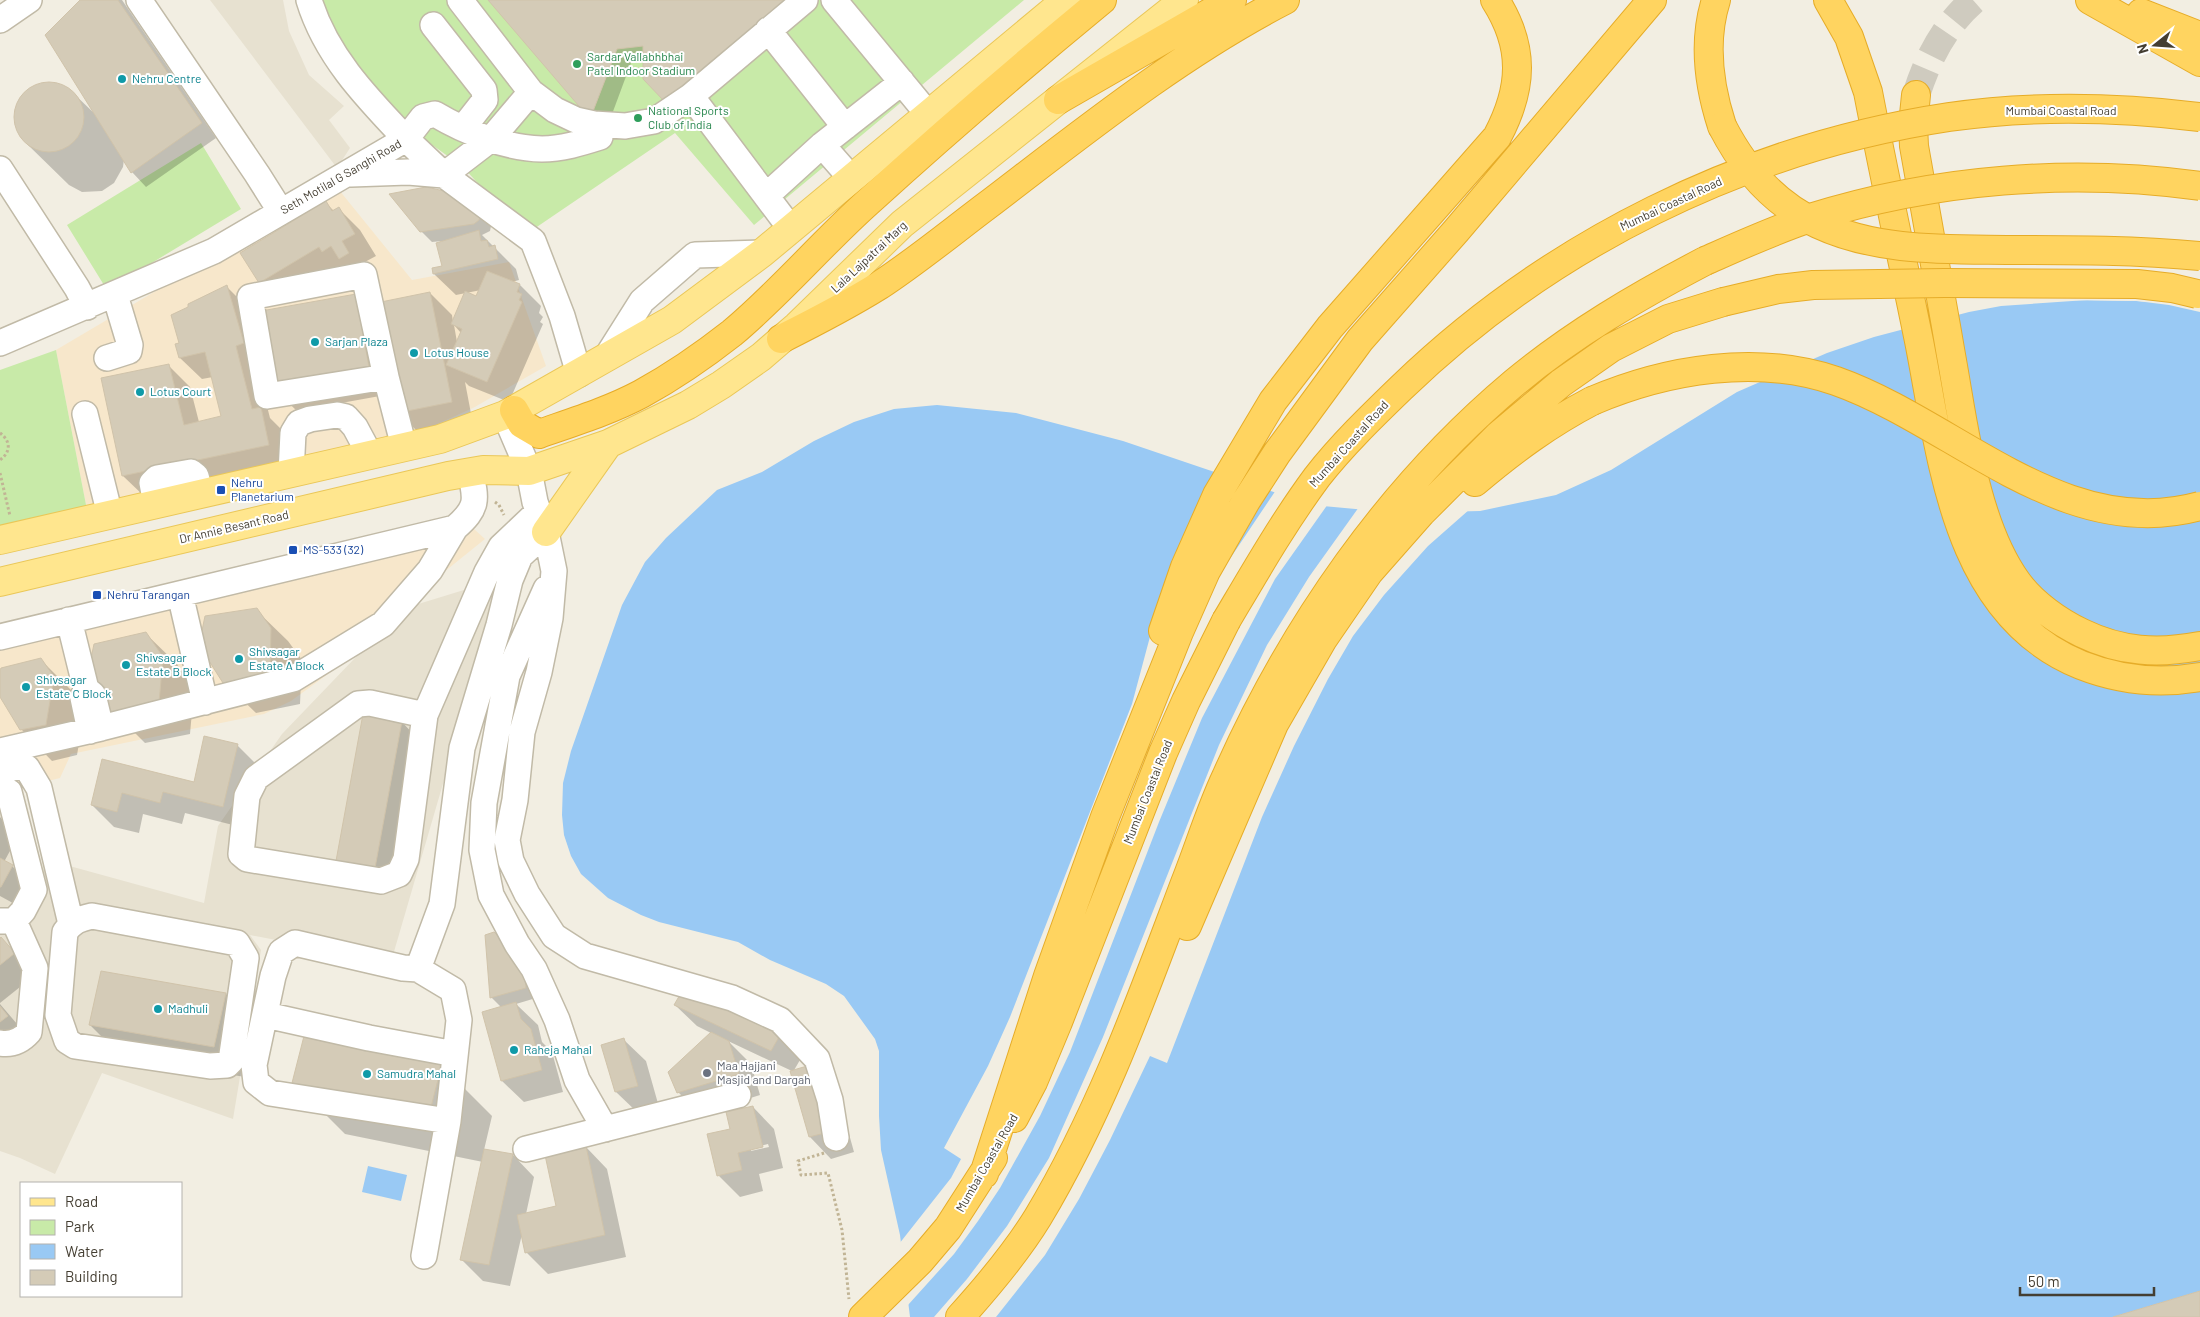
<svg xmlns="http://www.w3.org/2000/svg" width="2200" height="1317" font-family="Barlow,sans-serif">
<rect width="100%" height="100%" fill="#f2eee2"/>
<path fill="#e7e1d0" d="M210,0h73l6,31 20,44 35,31 -15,14 21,28 -13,20z
M503,578l-112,384 -141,-27 11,15 -28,169 -131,-46 -47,101 -35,-16 -20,-7v-358l40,79 15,-10 149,41 14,-77 64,-92 120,-125z"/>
<path fill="#f7e7cb" d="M335,185l77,95 97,-18 37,104 -73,42 -49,22 -337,80 -31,-160z
M463,519l22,20 -72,58 -74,69 -48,35 -27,13 -193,40 -11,24 -60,15v-164z"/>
<path fill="#c8eaa8" d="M312,0h712l-270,225 -79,-92 -150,102 -62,-68 -88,-63z
M201,143l40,66 -134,81 -40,-65z
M56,350l31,160 -87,20v-160z"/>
<path fill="#99c9f4" d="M2087,300l49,1 64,4v986l-87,26h-1203l-10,-82 -19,-85 -2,-34v-65l-4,-12 -31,-43 -18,-12 -56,-24 -32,-18 -79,-20 -18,-7 -33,-17 -27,-24 -10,-18 -7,-21 -2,-20 1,-32 8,-32 51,-146 23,-43 21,-24 51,-48 45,-18 52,-31 40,-19 40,-13 43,-4 79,8 107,28 189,64 87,8 81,-2 76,-16 55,-25 126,-78 90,-39 47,-16 95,-25 32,-6z
M368,1166l39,9 -6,26 -39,-9z"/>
<path fill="#f2eee2" d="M2087,298h50l63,5v9l-31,-7 -32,-4 -81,-1z
M1216,471l54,18 -47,80 53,-79 36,12 16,2 -53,75 -73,139 -43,104 -89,230 -30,64 -40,72 -22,33 -24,33 -46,51 -9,-61 52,-66 10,-19 -17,-11 44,-82 22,-49 122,-313 23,-86z
M1359,507l40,4 71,-2 -42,37 -44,49 -31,41 -25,43 -34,67 -32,71 -95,246 -17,-7 -40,84 -31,59 -34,56 -49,62h-62l33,-38 40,-53 42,-68 54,-121 116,-292 48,-100 42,-68z"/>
<path fill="#0003" fill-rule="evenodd" d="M81,0h41l94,138 -70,49 -14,-15 -8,-13 -1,8 -9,16 -12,8 -20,1 -13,-7 -42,-41 -10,-17 -1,-19 5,-11 7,-7 18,-7 11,1 13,6 26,25z
M490,0h327l-138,115 -35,-53 -13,1 -26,70z
M426,188l60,32 5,6 -1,5 -8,4 34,34 3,11 -7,2 8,3 21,21 -2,7 4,4 -3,5 3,2 -34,78 -40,-16 -4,-4 8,42 -53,10 -21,-21 31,-120 22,22 1,7 13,-29 -10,2 -22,-21 -1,-5 10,-2v-25l-1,-1 -10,1 -11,-11zM481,290l-4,8 -11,-5zM454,325l7,8 -4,9z
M325,202l9,9 4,-3 22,22 16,26 -13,7 -23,5 -59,36 -21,-22z
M226,286l22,22 9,59 13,51 12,12 8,37 -145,30 -22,-21 45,-111 22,22 9,35 23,-5 -9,-40 -11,2 -22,-21v-15z
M356,295l35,99 -94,17 -22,-21z
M256,610l32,31 14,19 -2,44 -44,9 -32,-31z
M145,633l32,31 17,25 -4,45 -45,9 -32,-32z
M40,659l31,31 14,19 -8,46 -25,6 -31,-32 -21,-35v-20z
M402,722l14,15 -27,145 -37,-7z
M237,745l22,22 -14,61 -60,-15 -3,11 -39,-10 -4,19 -25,-6 -22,-22 11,-45 91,23z
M0,817l18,19 -14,26 8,4 22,22 -12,20 -22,-12z
M1,939l34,36 -35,28v-63z
M505,945l31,53 -20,6 22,21 4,17 10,10 11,40 -39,10 -22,-21 -18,-68 18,-5 -11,-11z
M226,994l31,31 -12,52 -124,-21 -31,-31z
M0,1004l29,34 -29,-4z
M675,1005l107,26 22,22 -11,19 43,15 18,65 -23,7 -21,-22 -18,-66 -64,-30 23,23 9,31 -60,19 -22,-22 33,-59 -14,-7z
M624,1040l22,21 13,46 -21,6 -22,-21z
M441,1065l51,51 -8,34 29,5 21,22 -8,37 32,-7 28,-60 21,22 19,88 -78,17 -22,-22 -4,-18 -12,52 -27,-5 -21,-21 21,-98 -138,-28 -51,-51z
M753,1107l21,22 9,39 -24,6 4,17 -23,6 -22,-22 14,-45zM768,1144l1,3 -18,4v-3z"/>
<path fill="#d4cbb7" stroke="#d0c3aa" d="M80,0h38l84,123 -71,50 -86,-138z
M488,0h297l-121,101 -21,-22v-33l-26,3 -27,70z
M14 117a35 35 0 1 1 70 0a35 35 0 1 1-70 0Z
M426,187l23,5 32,22 -2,6 -5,4 -54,8 -31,-38z
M326,201l6,10 7,-4 16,27 -13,7 7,12 -10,6 -8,-13 -9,6 -3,-5 -60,36 -19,-30z
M479,230l2,11 6,-1 2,7 6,-2 3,14 -65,15 -1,-6 10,-2 -6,-23z
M487,271l33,13 -3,8 5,2 -3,6 3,2 -35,80 -41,-17 16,-36 -11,-5 14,-33 11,5z
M227,285l17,58 -8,3 16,63 9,-2 8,38 -147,31 -21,-98 68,-14 15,61 37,-9 -16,-64 -26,6 -4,-14 4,-1 -8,-28 17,-8v-3z
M430,292l22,110 -55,11 -21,-110z
M356,294l14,79 -96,17 -13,-79z
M257,608l14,20 -1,46 -47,9 -24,-38 6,-29z
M146,632l17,25 -4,46 -47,9 -24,-39 6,-29z
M41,658l13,19 -8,48 -26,5 -20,-33v-27l1,-2z
M363,714l39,7 -27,147 -39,-7z
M204,736l34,8 -15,63 -60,-15 -3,11 -38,-10 -5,19 -26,-7 11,-46 92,23z
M0,858l13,7 -12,22h-1z
M494,932l30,31 2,25 -36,10 -5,-63z
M1,937l14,16 -15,12v-27z
M101,971l125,22 -12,54 -125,-22z
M685,986l98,44 -12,21 -97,-46z
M516,1002l5,17 10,10 11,41 -41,11 -19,-69z
M0,1006l8,10 -8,6z
M711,1032l18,9 10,33 -62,19 -9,-21z
M304,1036l138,28 -12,47 -138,-28z
M624,1038l14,48 -23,6 -14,-47z
M814,1064l19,67 -24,6 -19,-66z
M753,1106l10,41 -25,6 4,17 -25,6 -10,-42 23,-5 -4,-17z
M586,1146l19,89 -80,18 -8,-38 39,-9 -11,-51z
M484,1149l29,5 -24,111 -29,-5z
M2200,1291v26h-87z"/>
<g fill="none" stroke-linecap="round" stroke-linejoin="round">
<path stroke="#cfcbbf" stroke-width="28" stroke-dasharray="28 14" stroke-linecap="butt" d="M1916,95c12,-37 28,-69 58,-95"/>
<defs>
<path id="minor" d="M139,0l118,174 24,38
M309,0c17,56 58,98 97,139l17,-22 12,-3c32,19 71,34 107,35 20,0 39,-6 58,-12
M460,0l71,92 24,18 21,10 18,4 31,2 29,-5 37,-25 114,-96
M834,0l94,114
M0,20l29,-20
M433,25l51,65 1,10 -22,28
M768,30l77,97
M691,96l100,133
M822,145l29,33
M0,169l77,119 10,19
M351,174l57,-2 36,3 47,-36 40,-47
M766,196l56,-51 80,-63
M0,343l214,-92 192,-112 38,36 89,66 29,75 17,58
M107,358l22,-7 1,-6 -15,-50
M606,358l36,-57 53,-46 67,-2
M386,377l-22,-102 -114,22 17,99 119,-19 18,70
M85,414l25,101
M505,415l24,56 6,31 11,30 8,39 -4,47 -11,54 -17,60 -7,68 -8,40 4,21 16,33 27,42 31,20 147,42 48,22 37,39 13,41 6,38
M291,473l2,-40 6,-10 11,-4 27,-4 9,2 9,10 15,28
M156,504l-4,-21 5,-5 34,-6 5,4 5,18
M546,589l-39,87 -23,127 -2,47 9,45 26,49 17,25 23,51 20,60 28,49
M180,594l25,108
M69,620l17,69
M0,637l455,-109c23,-20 22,-28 15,-56
M425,715l-55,-12 -12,1 -102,74 -9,18 -6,58 6,5 134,22 18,-7 7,-15 19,-144 62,-143 14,-25 38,-36
M90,731l-7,-33 3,-9 7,6 8,33
M0,751l101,-23 192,-49 90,-55 47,-54 25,-42
M0,771l20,-5 7,2 12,20 32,136
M0,788l9,4 25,98 -11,21 -9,10h-14
M92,916l145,27 9,15 -15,103 -4,4 -17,1 -135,-20 -8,-5 -9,-26 7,-83c8,-11 14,-13 27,-16z
M295,943l108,25 15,1 35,21 6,30 -11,101 -178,-28 -14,-11 -2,-17 19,-89 8,-24z
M418,969l24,-65 20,-156 37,-123 11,-45 10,-24 26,-24
M266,1015l103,23 86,16
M0,1043c12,2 21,-2 29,-11l6,-64 -21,-47
M526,1149l212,-54
M424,1256l24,-135"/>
<path id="major" d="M546,532l62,-88
M0,540l440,-101 65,-24 167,-95 90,-67 304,-253
M0,582l448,-106 35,-6 46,1 79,-27 80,-39 33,-20 40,-28 36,-31 105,-102 282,-224"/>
<path id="highway" d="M1716,0c-13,41 -7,86 6,126
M1828,0l21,37 19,55c16,83 34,166 51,249 23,116 35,273 162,324 38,15 79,19 119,12
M2090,0l110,62
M2141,13l59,23
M1916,95l-3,30 1,21c12,69 25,139 37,209 13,71 23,167 66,227 16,22 42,40 65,51 39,19 76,21 118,13
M1058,100l174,-100
M781,339c34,-17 67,-34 99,-54 38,-25 73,-54 109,-81 93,-71 191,-150 296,-204
M514,410l8,14 17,10c34,-12 70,-23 102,-40 31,-17 63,-39 91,-61 48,-40 89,-89 136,-131 76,-69 155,-137 234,-202
M1475,482c38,-32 73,-58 117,-81
M1163,631l22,-64 32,-72 56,-94 57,-74 167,-190c26,-49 28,-90 -2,-137
M1187,926l87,-202 49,-85 46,-67 52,-59 78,-78 62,-52 50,-35 57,-29 55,-17
M1014,1118l19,-36 25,-60 105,-269 23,-52 40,-80
M984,1174l64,-198 57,-159 74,-185 27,-61 40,-70 31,-48 83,-113 96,-109 196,-231
M863,1317l57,-56 28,-33 45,-70
M960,1317c28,-31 56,-64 78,-100 63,-105 104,-220 147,-334 14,-35 25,-72 41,-106 66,-149 163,-289 288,-394 59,-49 124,-87 191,-122"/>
</defs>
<use href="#minor" stroke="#c1baa7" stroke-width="28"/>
<use href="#major" stroke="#eac758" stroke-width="30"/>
<use href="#highway" stroke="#e6ac28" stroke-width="30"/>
<path stroke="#c1b495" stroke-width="3" stroke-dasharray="2.5 2.5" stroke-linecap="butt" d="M0,433c11,8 11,19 0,27
M0,473l10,43
M495,502l4,3 5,10
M824,1153l-26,8 3,14 27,-2 14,57 7,69"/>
<use href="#minor" stroke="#fff" stroke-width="25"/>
<use href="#major" stroke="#ffe68e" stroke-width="28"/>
<use href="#highway" stroke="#ffd460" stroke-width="28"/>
<defs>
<path id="highway-bridge" d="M1722,126c21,41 52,78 96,98 60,28 128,25 193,26 63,0 126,0 189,6
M1705,261c34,-15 69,-31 105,-43 124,-39 261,-50 390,-32
M1723,302l55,-13 35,-4 132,-2 192,1 35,4 25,6
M1592,401c75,-32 166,-47 244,-20 119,42 228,163 364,125
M1226,621c29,-49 57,-98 91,-144 25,-32 55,-61 84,-89 149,-144 343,-240 548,-271 83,-12 168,-10 251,0"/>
</defs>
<use href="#highway-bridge" stroke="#e6ac28" stroke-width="30" stroke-linecap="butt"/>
<use href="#highway-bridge" stroke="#ffd460" stroke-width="28"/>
</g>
<g fill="#2e9e5b" stroke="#fff" stroke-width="2">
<circle cx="577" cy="64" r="5"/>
<circle cx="638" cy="118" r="5"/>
</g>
<g fill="#0f9aa8" stroke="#fff" stroke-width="2">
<circle cx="122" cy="79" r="5"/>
<circle cx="315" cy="342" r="5"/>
<circle cx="414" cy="353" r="5"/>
<circle cx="140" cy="392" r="5"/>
<circle cx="239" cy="659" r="5"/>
<circle cx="126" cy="665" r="5"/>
<circle cx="26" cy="687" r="5"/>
<circle cx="158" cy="1009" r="5"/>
<circle cx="514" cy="1050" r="5"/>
<circle cx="367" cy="1074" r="5"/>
</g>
<g fill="#1a4fb4" stroke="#fff" stroke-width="2">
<rect x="216" y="485" width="10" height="10" rx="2.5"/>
<rect x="288" y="545" width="10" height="10" rx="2.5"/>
<rect x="92" y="590" width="10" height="10" rx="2.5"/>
</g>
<circle fill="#6b7280" stroke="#fff" stroke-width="2" cx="707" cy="1073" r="5"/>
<g text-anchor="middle" stroke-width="4" stroke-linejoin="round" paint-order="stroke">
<g font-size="12" fill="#27864d" stroke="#fff" text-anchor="start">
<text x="587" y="61">Sardar Vallabhbhai<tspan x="587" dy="14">Patel Indoor Stadium</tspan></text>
<text x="648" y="115">National Sports<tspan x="648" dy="14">Club of India</tspan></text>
</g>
<g font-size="12" fill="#0d838f" stroke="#fff" text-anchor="start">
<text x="132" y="83">Nehru Centre</text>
<text x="325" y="346">Sarjan Plaza</text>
<text x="424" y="357">Lotus House</text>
<text x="150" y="396">Lotus Court</text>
<text x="249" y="656">Shivsagar<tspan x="249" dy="14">Estate A Block</tspan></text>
<text x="136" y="662">Shivsagar<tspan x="136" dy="14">Estate B Block</tspan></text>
<text x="36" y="684">Shivsagar<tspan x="36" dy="14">Estate C Block</tspan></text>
<text x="168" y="1013">Madhuli</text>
<text x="524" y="1054">Raheja Mahal</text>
<text x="377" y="1078">Samudra Mahal</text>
</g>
<g font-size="12" fill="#443e32" stroke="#fff">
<text x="2061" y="115">Mumbai Coastal Road</text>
<text transform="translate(341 177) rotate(-30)" y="4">Seth Motilal G Sanghi Road</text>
<text transform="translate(1671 204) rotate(-25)" y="4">Mumbai Coastal Road</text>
<text transform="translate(869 257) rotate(-43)" y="4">Lala Lajpatrai Marg</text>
<text transform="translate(1349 444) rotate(-48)" y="4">Mumbai Coastal Road</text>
<text transform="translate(234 527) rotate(-13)" y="4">Dr Annie Besant Road</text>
<text transform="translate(1148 792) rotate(-68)" y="4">Mumbai Coastal Road</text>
<text transform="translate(987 1163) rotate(-60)" y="4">Mumbai Coastal Road</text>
</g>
<g font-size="12" fill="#164399" stroke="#fff" text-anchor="start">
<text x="231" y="487">Nehru<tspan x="231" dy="14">Planetarium</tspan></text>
<text x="303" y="554">MS-533 (32)</text>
<text x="107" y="599">Nehru Tarangan</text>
</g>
<g font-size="12" fill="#5b616d" stroke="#fff" text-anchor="start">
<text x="717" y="1070">Maa Hajjani<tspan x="717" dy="14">Masjid and Dargah</tspan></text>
</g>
</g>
<rect x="20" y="1182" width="162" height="115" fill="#ffffff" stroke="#b4b2ad"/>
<rect x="30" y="1198" width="25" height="8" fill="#ffe68e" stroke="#b4b2ad"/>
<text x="65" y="1207" font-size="15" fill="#443e32">Road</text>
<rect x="30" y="1220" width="25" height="15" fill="#c8eaa8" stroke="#b4b2ad"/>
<text x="65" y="1232" font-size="15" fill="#443e32">Park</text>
<rect x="30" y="1244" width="25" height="15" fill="#99c9f4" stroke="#b4b2ad"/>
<text x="65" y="1257" font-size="15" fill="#443e32">Water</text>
<rect x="30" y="1270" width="25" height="15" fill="#d4cbb7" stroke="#b4b2ad"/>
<text x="65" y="1282" font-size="15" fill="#443e32">Building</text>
<g transform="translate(2155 45) rotate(253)" stroke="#ffffff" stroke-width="4" paint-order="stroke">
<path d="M0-4L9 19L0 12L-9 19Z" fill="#443e32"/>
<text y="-8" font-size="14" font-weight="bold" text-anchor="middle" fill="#443e32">N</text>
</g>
<path d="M2020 1287v8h134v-8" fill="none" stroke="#443e32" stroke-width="2.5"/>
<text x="2028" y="1287" font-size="15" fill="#443e32" stroke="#ffffff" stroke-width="4" paint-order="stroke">50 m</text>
</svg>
